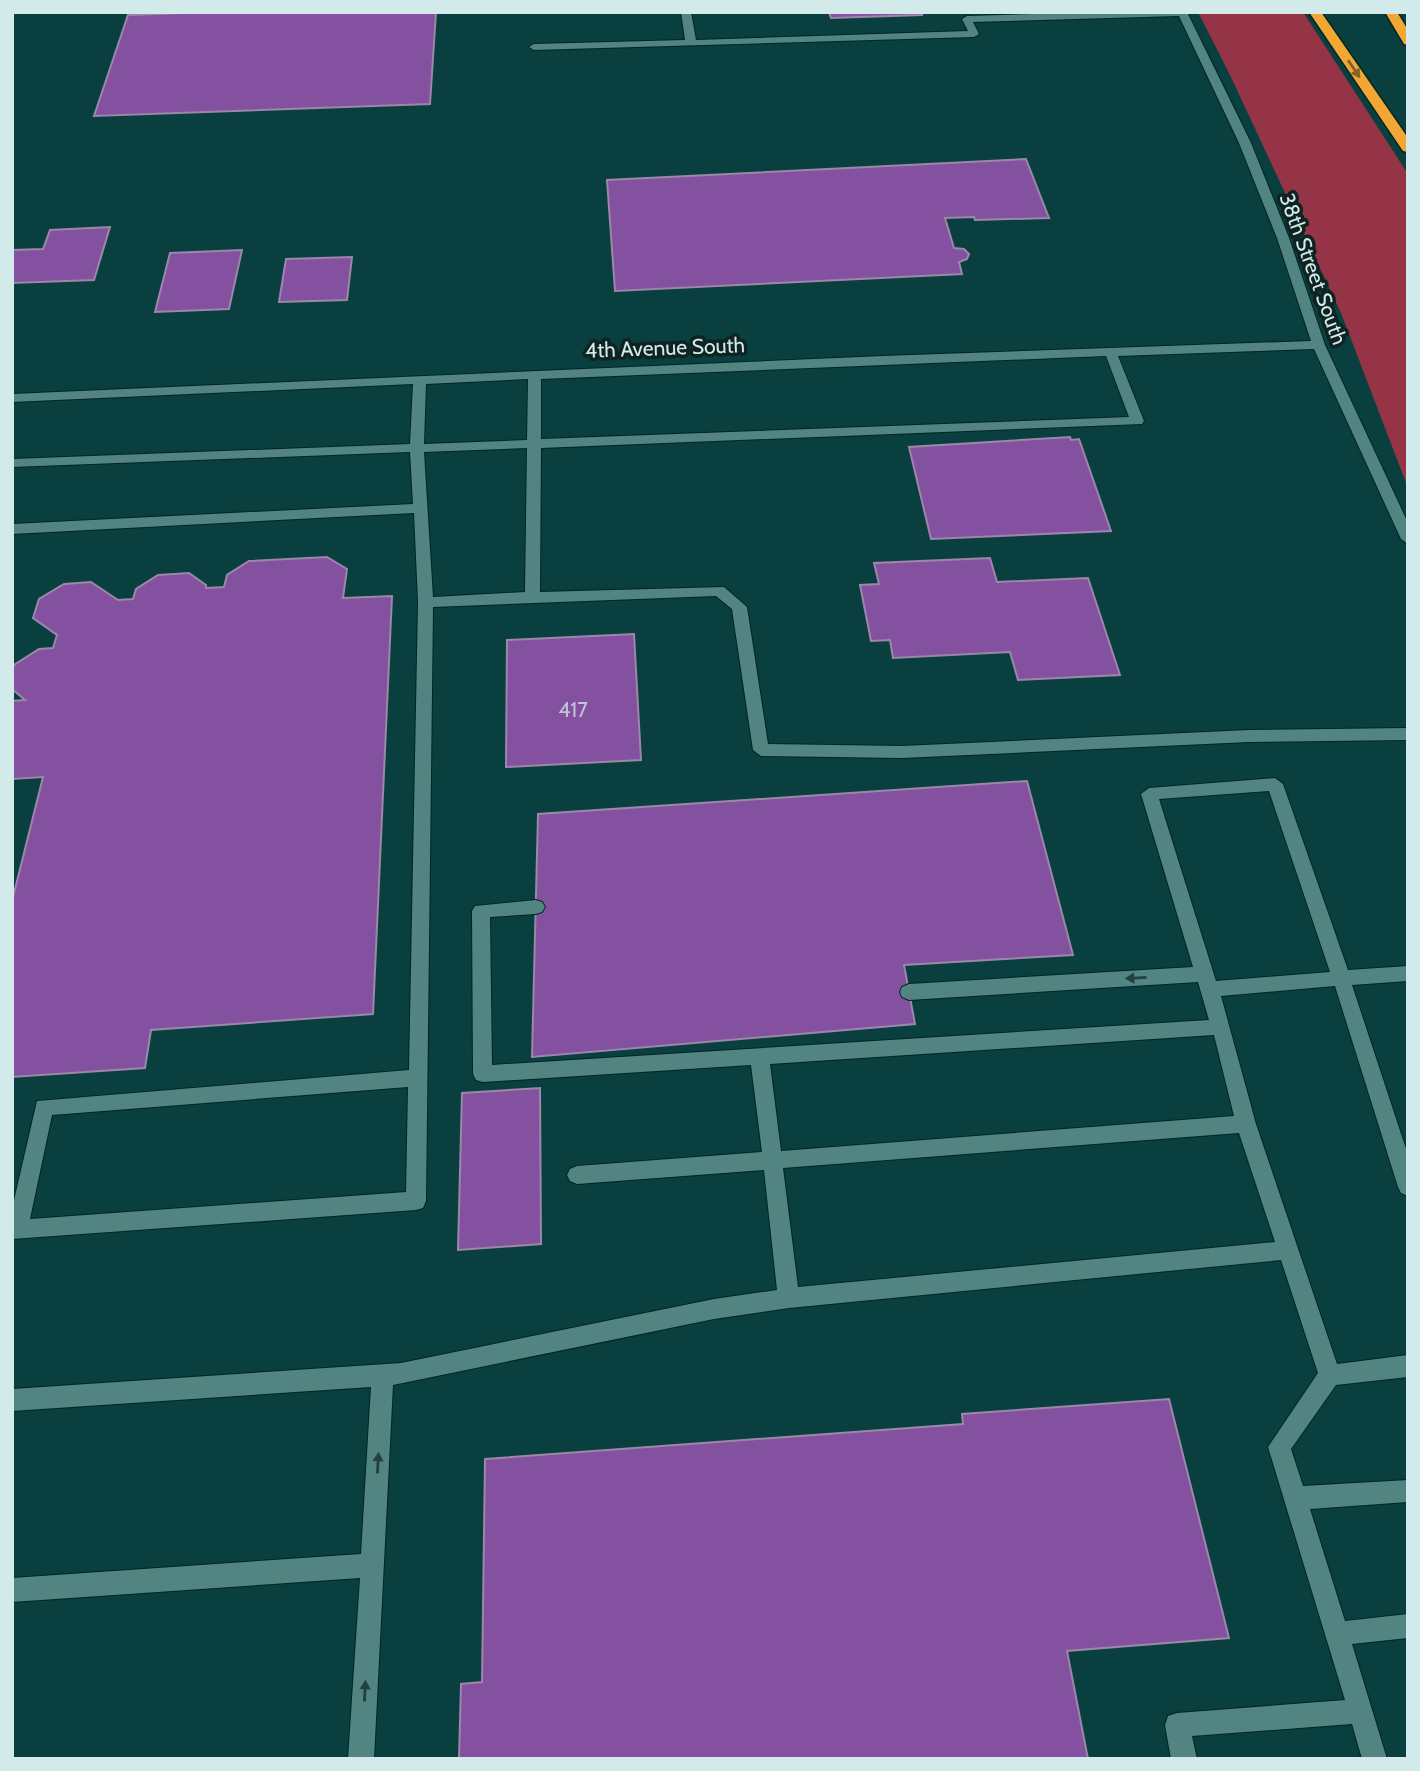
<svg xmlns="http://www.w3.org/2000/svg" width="1420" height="1771" font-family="Cabin,sans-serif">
<rect width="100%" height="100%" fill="#09403f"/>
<path fill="#953446" d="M1198,12h105l105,162v314l-67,-175 -111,-238z"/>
<path fill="#8451a1" stroke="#9b87a8" stroke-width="2" d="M213,12h223l-6,92 -336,12 34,-101z
M829,12h92l1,3 -91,3z
M1026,159l23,59 -74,2 -1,-3 -29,1 9,30 10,1 5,5 -2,5 -8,3 3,12 -347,17 -8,-111z
M110,227l-16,53 -82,3v-33l31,-1 7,-19z
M242,250l-13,59 -74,3 15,-59z
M352,257l-5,43 -68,2 7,-43z
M1070,437l1,3 8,-1 32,92 -180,8 -22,-92z
M327,557l20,12 -4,29 49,-2 -19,418 -222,16 -6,38 -133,9v-176l31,-124 -31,2v-78l13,-1 -13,-11v-18l2,-6 25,-16 14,-1 4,-13 -24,-17 6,-19 25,-15 27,-2 27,18 15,-1 3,-10 22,-14 31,-2 17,12v3l18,-1 3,-12 22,-14z
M990,558l7,24 91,-4 32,97 -102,5 -8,-28 -117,6 -3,-18 -19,1 -11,-56 19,-1 -5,-21z
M634,634l7,126 -135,7 1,-127z
M1027,781l46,174 -169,10 11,59 -383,33 6,-243z
M540,1088l1,156 -83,6 4,-157z
M1169,1399l60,239 -162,13 21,108h-629l2,-75 21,-2 3,-223 478,-35 -1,-10z"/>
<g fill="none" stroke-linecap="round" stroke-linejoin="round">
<defs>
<path id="minor" d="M681,12h10l5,28 272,-9 -6,-12 5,-3 69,-2 -1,-2h152l64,131 38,95 36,107 83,178v21l-7,-5 -87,-190 -196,7 26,65 -2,3 -601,24 -1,144 184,-5 23,20 21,137 134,2 347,-16 159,-2v12l-159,2 -347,16 -141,-2 -8,-6 -21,-141 -16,-13 -283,11 -7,594 -3,7 -7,2 -404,29v-30l25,-108 372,-31 9,-468 -4,-89 -402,21v-10l401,-20 -3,-52 -398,15v-8l398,-15 3,-60 -401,18v-8l871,-38 428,-15 -34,-103 -38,-95 -60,-127 -206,6 6,12 -5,3 -440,13 -5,-3 5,-3 151,-4zM1106,356l23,61 -588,22v-60zM528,379l-1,61 -103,4 2,-60zM527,448l-2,144 -92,5 -9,-145zM408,1087l-2,105 -376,27 22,-104z
M1275,778l8,6 65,186 60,-4v15l-56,4 56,170v41l-7,-3 -3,-6 -63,-201 -114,10 35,128 81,240 71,-9v22l-72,8 -45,64 12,37 105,-6v22l-98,7 35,112 63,-7v24l-56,6 35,115h-25l-10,-35 -160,12 5,23h-26l-6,-34 3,-9 9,-3 168,-13 -77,-253 50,-74 -37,-113 -492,48 -75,11 -321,66 -19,374h-26l12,-181 -348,24v-24l349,-24 10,-167 -359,24v-22l389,-26 313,-64 63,-9 -13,-120 -187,14 -7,-3 -3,-6 3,-6 7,-3 185,-14 -11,-87 -268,17 -7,-2 -3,-6 -1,-163 3,-5 61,-6 6,2 3,5 -3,5 -6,2 -46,3 2,148 717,-45 -11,-38 -289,18 -7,-3 -2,-5 2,-5 7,-3 284,-17 -52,-173 8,-6zM1269,791l61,181 -114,9 -57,-182zM1214,1035l20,81 -453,35 -11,-87zM1239,1133l36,109 -477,45 -15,-119z"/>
<path id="highway" d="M1309,12h12l87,126v14l-5,-1z
M1385,12h12l11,18v15l-4,-1z"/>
</defs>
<use href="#minor" stroke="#002524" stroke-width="2"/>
<use href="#highway" stroke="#002524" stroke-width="3"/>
<use href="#minor" fill="#528482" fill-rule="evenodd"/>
<use href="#highway" fill="#f2a633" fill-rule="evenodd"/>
</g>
<defs><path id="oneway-solid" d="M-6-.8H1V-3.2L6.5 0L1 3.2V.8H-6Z" transform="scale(1.75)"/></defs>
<use fill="#80642a" href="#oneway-solid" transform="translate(1354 69) rotate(56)"/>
<g fill="#22403f">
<use href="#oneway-solid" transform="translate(1136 978) rotate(177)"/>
<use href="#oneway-solid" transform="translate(378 1463) rotate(-87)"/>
<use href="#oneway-solid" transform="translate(365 1691) rotate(-87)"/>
</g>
<g text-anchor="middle" stroke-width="7" stroke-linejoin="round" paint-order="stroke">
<g font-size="21" fill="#d2ebea" stroke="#0e2322">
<text transform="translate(1313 269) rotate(70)" y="7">38th Street South</text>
<text transform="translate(665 348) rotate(-2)" y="7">4th Avenue South</text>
</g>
<g font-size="21" fill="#bec4d8">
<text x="573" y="717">417</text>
</g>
</g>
<rect width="1420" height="1771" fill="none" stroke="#d2ebea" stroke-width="28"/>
</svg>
